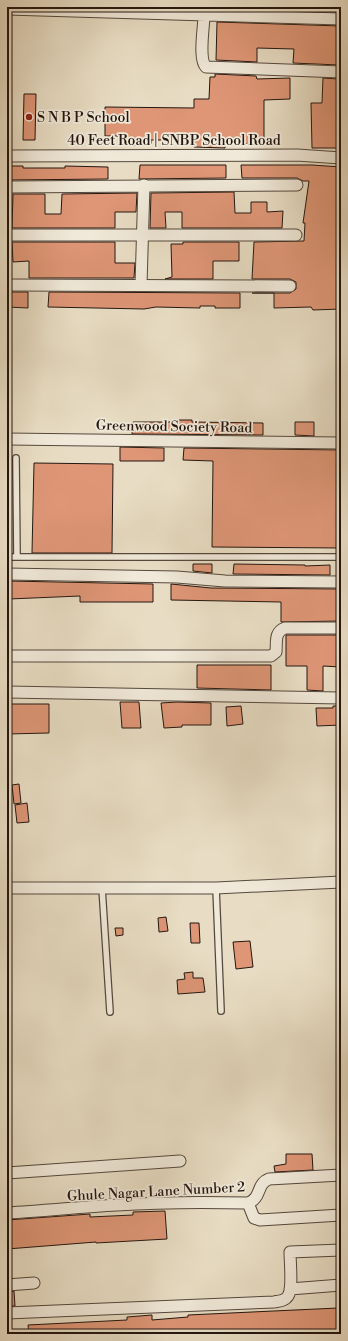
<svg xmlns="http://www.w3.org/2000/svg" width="348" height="1341" font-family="'Libre Bodoni',serif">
<rect width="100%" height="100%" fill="#e8ddc4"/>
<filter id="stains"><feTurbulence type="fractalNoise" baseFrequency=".005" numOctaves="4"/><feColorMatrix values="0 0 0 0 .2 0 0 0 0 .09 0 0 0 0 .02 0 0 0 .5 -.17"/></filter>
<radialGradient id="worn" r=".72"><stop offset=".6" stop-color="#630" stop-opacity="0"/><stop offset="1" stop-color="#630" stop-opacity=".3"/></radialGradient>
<path fill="#de9676" stroke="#241610" d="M217,22l124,4 -2,39 -46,-2 1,-14 -37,-1v14l-41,-2z
M215,74l41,2 1,3 33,-1v21l-26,1v44l-39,-1v5l-31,-1v-7h-43v5h-24v-9h-22v-29l89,1v-9h15l1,-22h5z
M323,78l16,1v3h2v66h-29l-1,-45h11z
M24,94h12l-1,46h-12z
M140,165h86v13l-87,1z
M241,165h71l29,2v142l-28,1 -2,-3 -37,1v-15h-22h38l6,-4v-7l-6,-3h-38l2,-37 50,-1 1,-18h-2l6,-42h-6l-6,-3h-55z
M7,166h16v2h42v-2l43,1v12l-101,1z
M234,192l1,21h16v-11h16v10l16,-1 -1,17h-100v-16h-17l1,16h-16l1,-35z
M137,193l-1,19h-21v16h-103l1,-34h32v20h16l1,-20z
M12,242h103v21h20l-1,15h-105v-17l-16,1z
M183,242h56v19h-26v18h-48l7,-2 -1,-33h12z
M7,292h21v16l-21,-1z
M49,292l191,1v15h-25v-2h-15v2l-44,-1 -12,2 -96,-2z
M177,420h15v2l71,1v12l-131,-1 1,-12h44z
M295,422h19v14l-19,-1z
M120,447l44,1v13h-44z
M184,448l157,2v98l-129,-1 1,-86 -30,-1z
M34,463l79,1 -1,89h-80z
M193,564h19v9l-19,-2z
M234,564l71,1v1l25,-1v10l-97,-1z
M9,581l144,3v18h-73v-6l-71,3z
M171,584l40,4 130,1v32l-60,1v-20l-110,-2z
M286,635h55v32l-18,-1v25l-16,-1v-24h-21z
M197,665h74v25l-74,-2z
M120,702h19l2,26h-19z
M177,702l34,1v22h-29v2l-18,1 -3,-25z
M7,704h42v29l-42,1z
M241,706l2,18 -16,2 -1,-19z
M333,706h8v19l-24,1 -1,-18h17z
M19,784l2,19 -7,1 -2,-19z
M27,803l2,19 -12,1 -2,-18z
M166,917l2,14 -9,1 -1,-14z
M190,923h9l1,20h-9z
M115,928h8v7l-7,1z
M250,941l3,26 -17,2 -3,-27z
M193,972v6h10l2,14 -27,2 -1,-14 8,-1 -1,-6z
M286,1154h26l1,16 -38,2 -1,-6 12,-2z
M165,1211l2,28 -71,4v-1l-89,7v-29l83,-6v3l43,-2v-3z
M14,1291l1,15h-8v-14z
M338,1308l2,26h-311l-1,-9 99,-5v-3l25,-2v5l36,-3v-2z"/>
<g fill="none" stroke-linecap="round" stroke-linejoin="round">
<defs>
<path id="service" d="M16,458l1,99
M7,557h334
M102,888l8,124
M216,888l5,123"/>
<path id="minor" d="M7,9l334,10
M204,15c0,12 -6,44 2,52l135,5
M7,156l290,-1 44,3
M7,187l290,-2
M7,235h289
M7,285l283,1
M141,285l3,-100
M7,439l334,4
M7,574l170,3 48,4 116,1
M7,656h264l5,-4c1,-10 -2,-20 9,-24h56
M7,692l334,6
M7,888h209l125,-6
M7,1173l173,-12
M248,1203l6,15 6,2 81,-5
M7,1213c37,-2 73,-6 110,-8 44,-3 87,-3 131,-2 14,-5 8,-19 21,-24l72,-4
M7,1285l27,-2
M290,1289l51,-4
M7,1313l267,-11c5,-1 11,-1 14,-6 5,-7 2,-34 2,-44l51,-2"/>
</defs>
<use href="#service" stroke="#55483d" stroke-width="8"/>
<use href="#minor" stroke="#55483d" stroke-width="13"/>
<use href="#service" stroke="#f0e9d9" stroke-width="5.5"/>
<use href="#minor" stroke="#f0e9d9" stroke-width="11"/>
</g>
<circle fill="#8f2418" stroke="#f0e9d9" stroke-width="1.5" cx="29" cy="117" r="4"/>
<g text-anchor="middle" stroke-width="3.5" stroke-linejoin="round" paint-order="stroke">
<g font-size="14" fill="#241610" stroke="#f0e9d9" text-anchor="start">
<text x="37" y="122">S N B P School</text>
</g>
<g font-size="14" fill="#241610" stroke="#f0e9d9">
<text x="174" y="145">40 Feet Road | SNBP School Road</text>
<text transform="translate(174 426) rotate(1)" y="5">Greenwood Society Road</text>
<text transform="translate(156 1191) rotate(-3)" y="5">Ghule Nagar Lane Number 2</text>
</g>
</g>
<rect width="348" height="1341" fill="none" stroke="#e8ddc4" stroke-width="24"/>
<rect x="8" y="8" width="332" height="1325" fill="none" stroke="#241610" stroke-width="2"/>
<rect x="12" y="12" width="324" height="1317" fill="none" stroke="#241610"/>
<rect width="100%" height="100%" filter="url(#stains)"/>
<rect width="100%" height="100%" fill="url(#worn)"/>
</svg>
